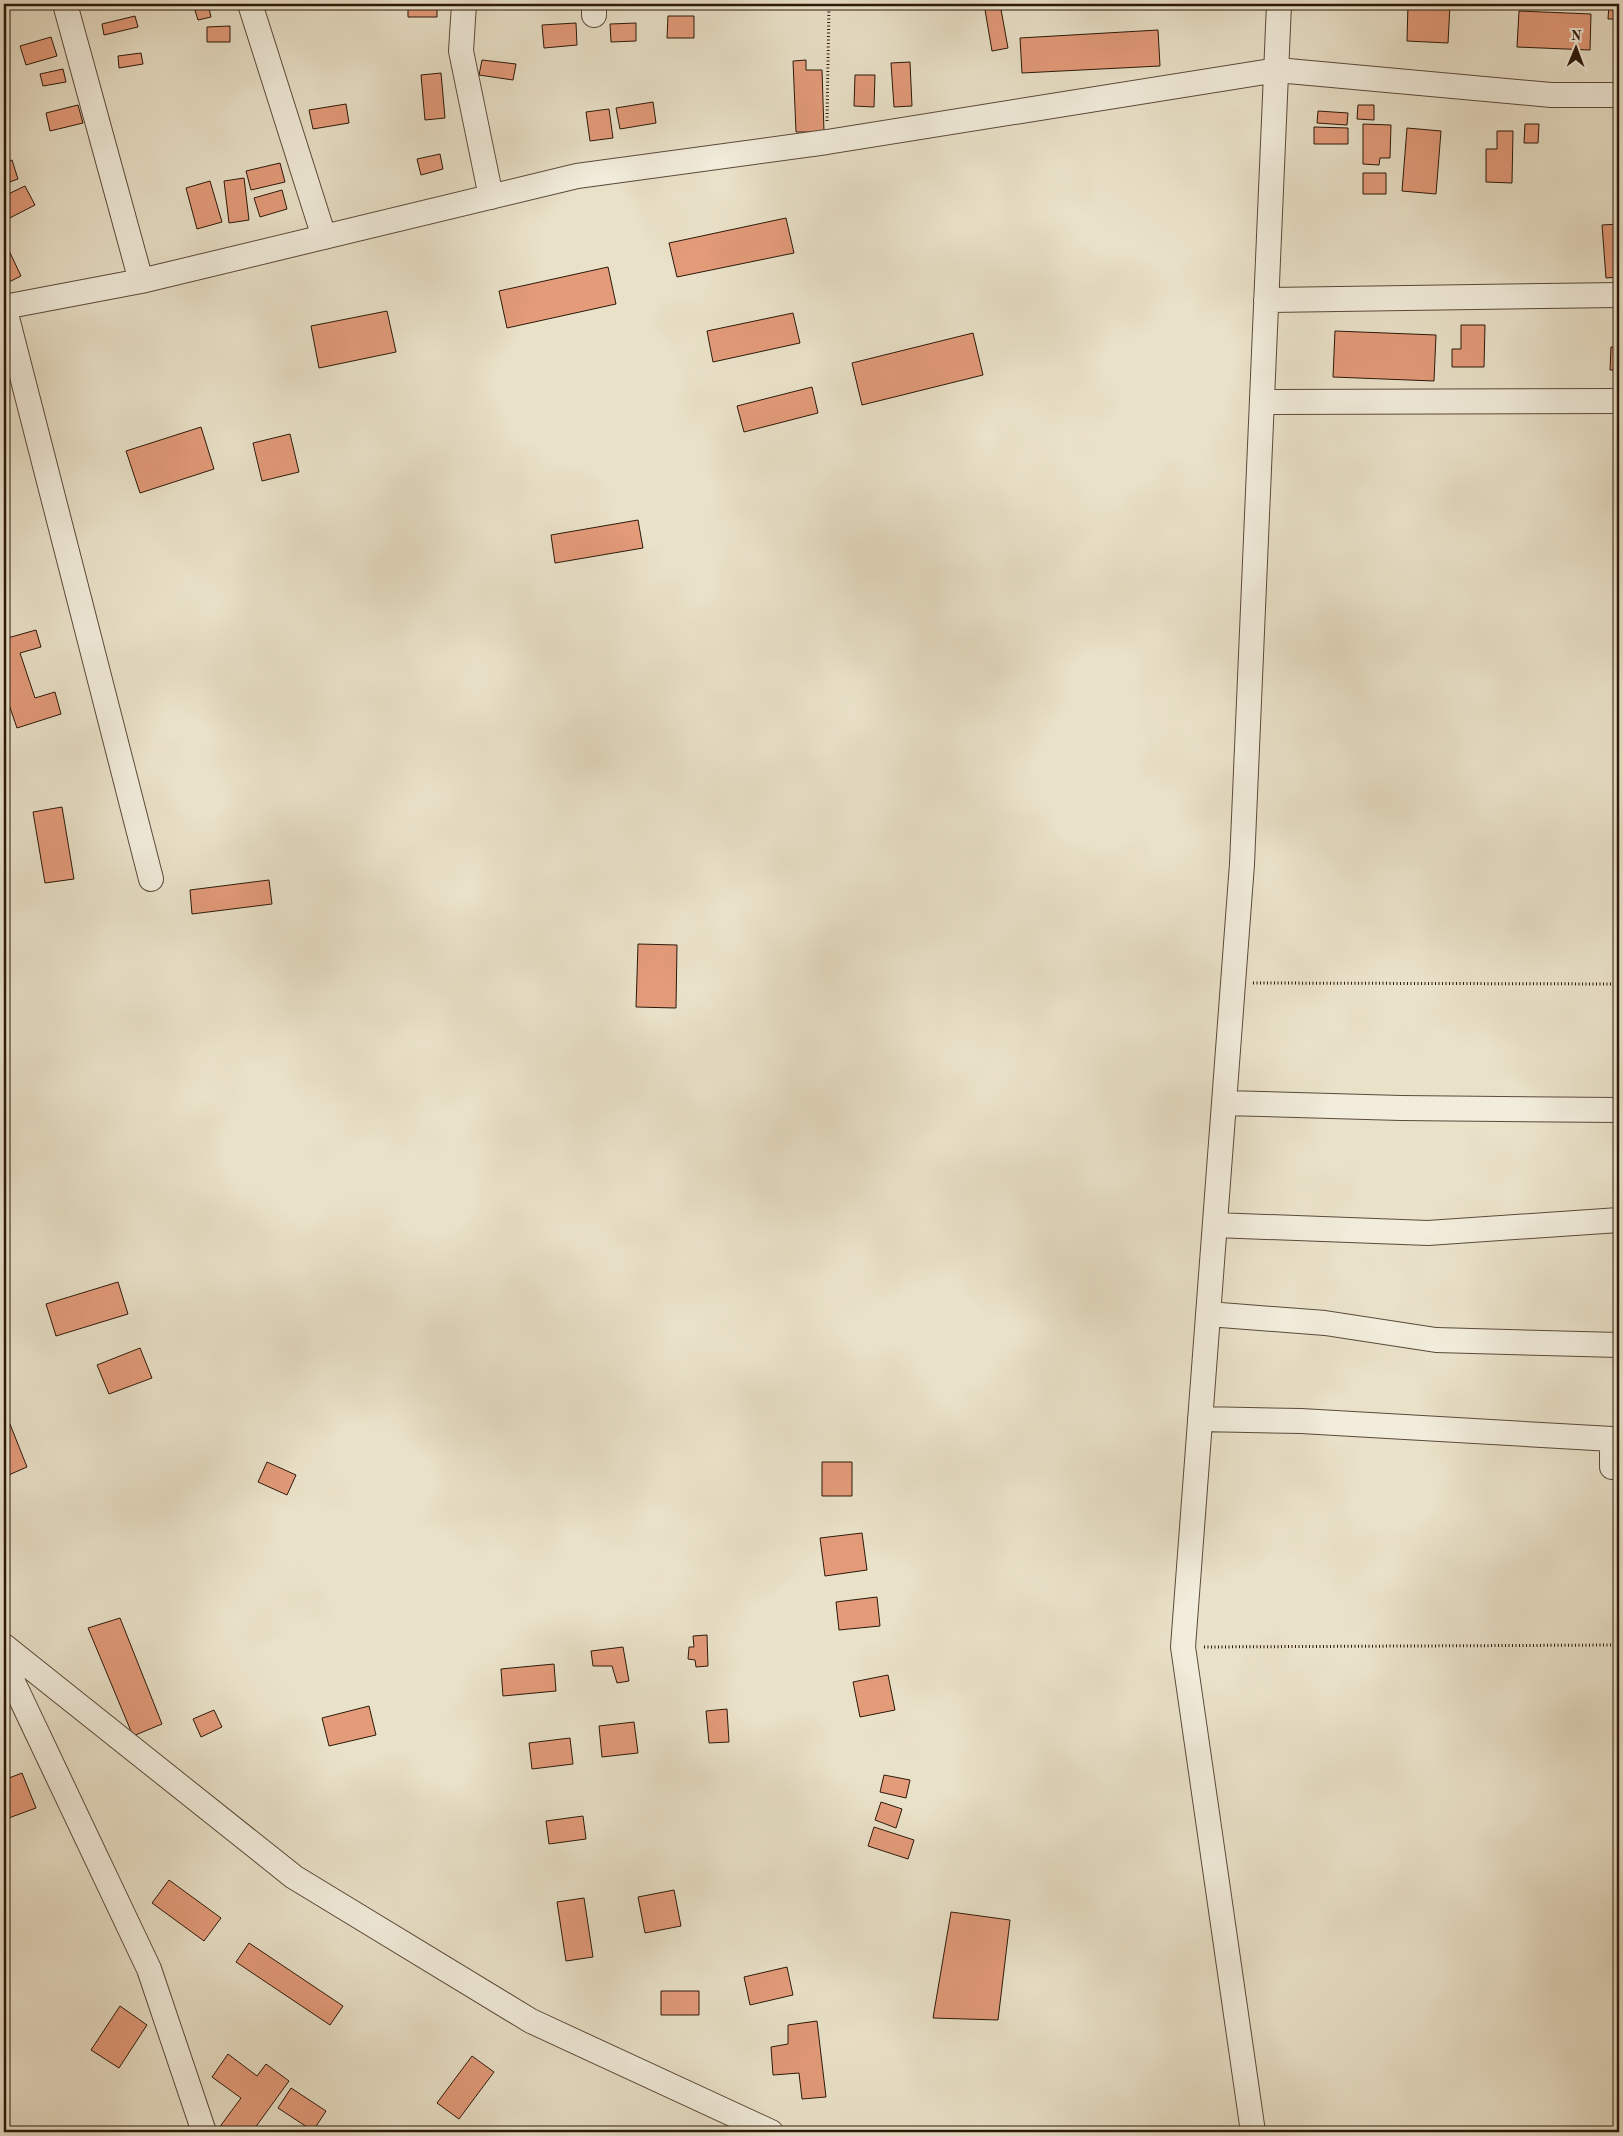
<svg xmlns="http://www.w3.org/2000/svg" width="1623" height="2136" font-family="'Old Standard TT',serif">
<rect width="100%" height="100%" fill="#e9e1c8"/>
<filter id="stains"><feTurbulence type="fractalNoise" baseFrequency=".004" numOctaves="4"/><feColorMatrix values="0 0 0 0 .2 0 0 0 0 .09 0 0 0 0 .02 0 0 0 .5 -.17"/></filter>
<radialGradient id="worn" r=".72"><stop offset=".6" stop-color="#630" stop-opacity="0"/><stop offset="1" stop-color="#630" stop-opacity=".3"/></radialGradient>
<path fill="#e39b7a" stroke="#2c180a" d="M193,4h15l3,13 -13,3z
M408,4h29v13h-29z
M669,4h33v2z
M984,4h16l8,44 -16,3z
M1408,4l42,1 -2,38 -41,-2z
M1609,4h10v15h-11z
M1519,11l72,3 -1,36 -73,-3z
M135,16l3,11 -34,8 -2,-11z
M668,16h26v22h-27z
M576,23l1,22 -33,3 -2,-23z
M636,23v18l-25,1 -1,-18z
M230,26v16h-23v-15z
M1158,30l2,36 -138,7 -2,-35z
M51,37l6,19 -31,9 -6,-19z
M141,53l2,11 -24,4 -1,-12z
M482,60l34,4 -3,16 -34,-5z
M806,60v10h16l2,62h-28l-3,-71z
M910,62l2,44 -18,1 -3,-44z
M63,69l3,13 -23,4 -3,-12z
M441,73l4,45 -20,2 -4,-45z
M855,75h20l-1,32 -20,-1z
M653,102l3,21 -36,6 -4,-21z
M346,104l3,19 -36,6 -4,-19z
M78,105l5,18 -33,8 -4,-18z
M1358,105h16v15l-17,-1z
M609,109l4,29 -23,3 -4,-29z
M1318,111l30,2 -1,12 -30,-2z
M1363,124l28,1 -1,33h-10l-1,7 -16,-1z
M1525,124h14l-1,19h-14z
M1314,127l34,1v16h-34z
M1407,128l34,3 -5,63 -34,-3z
M1497,131h16l-1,52 -26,-1v-33h11z
M440,154l3,15 -22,6 -4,-16z
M12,160l6,19 -14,5v-21z
M280,163l5,19 -34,8 -5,-19z
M1363,173h23v21h-23z
M244,178l5,42 -20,3 -5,-42z
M210,181l12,41 -25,7 -11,-41z
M25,186l10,19 -31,16v-25z
M282,190l5,19 -27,8 -6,-19z
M786,218l8,35 -117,24 -8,-34z
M1619,224v53l-13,1 -4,-53z
M4,240l17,36 -16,8 -1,-3z
M608,267l8,37 -109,24 -8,-37z
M387,311l9,41 -77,16 -8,-42z
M793,313l7,30 -87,19 -6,-31z
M1461,325h24l-1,42h-32v-18h9z
M1335,331l101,4 -2,46 -101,-4z
M973,333l10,42 -121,30 -10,-42z
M1611,347h8v23h-9z
M812,387l6,26 -74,19 -7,-26z
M201,427l13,42 -74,24 -14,-42z
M290,434l9,38 -37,9 -9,-38z
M638,520l5,28 -88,15 -4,-28z
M36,630l5,17 -21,6 15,45 20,-6 6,22 -44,14 -12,-35 -1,1v-55z
M62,807l12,72 -29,4 -12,-71z
M269,880l3,24 -80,10 -2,-24z
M638,944l39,1 -1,63 -40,-1z
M118,1282l10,32 -72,22 -10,-32z
M140,1348l12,30 -43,16 -12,-29z
M4,1409l23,58 -23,10z
M267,1462l29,13 -9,20 -29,-13z
M822,1462h30v34h-30z
M862,1533l5,37 -42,6 -5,-38z
M877,1597l3,29 -41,4 -3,-28z
M120,1618l42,106 -29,12 -45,-108z
M707,1635l1,31 -12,1 -1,-7 -7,-1 1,-12h5l-1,-11z
M623,1647l6,34 -12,2 -5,-17h-19l-2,-15z
M554,1664l2,27 -53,5 -2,-27z
M888,1675l7,35 -35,7 -7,-35z
M369,1706l7,29 -47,11 -7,-28z
M727,1709l2,33 -20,1 -3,-32z
M214,1710l8,17 -21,10 -8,-18z
M634,1722l4,31 -36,4 -3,-31z
M4,1728l6,14 -6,2z
M570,1738l3,26 -41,5 -3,-26z
M22,1773l14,35 -30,11 -2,-6v-33z
M884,1775l26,5 -4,18 -26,-6z
M881,1802l21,7 -6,19 -21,-8z
M583,1816l3,23 -37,5 -3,-23z
M874,1827l40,13 -6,19 -40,-13z
M169,1880l52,38 -17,23 -52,-38z
M674,1890l7,36 -36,7 -7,-36z
M584,1898l9,59 -27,4 -9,-59z
M951,1912l59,8 -12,100 -65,-2z
M249,1943l94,63 -13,19 -94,-63z
M787,1967l6,28 -43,10 -6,-28z
M661,1991h38v24h-38z
M120,2006l27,19 -28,43 -28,-18z
M817,2021l9,76 -24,2 -3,-26 -26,2 -2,-28 17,-3v-19z
M228,2054l29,22 9,-12 23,17 -37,51h-36l25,-34 -29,-21z
M472,2056l22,16 -35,47 -22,-16z
M291,2088l35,23 -13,20 -35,-23z"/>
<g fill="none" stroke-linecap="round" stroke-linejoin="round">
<defs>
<path id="minor" d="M65,4l76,277
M250,4l74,233
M464,4l-3,47 30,146
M594,15v-11
M1266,300l353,-5
M4,306l147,573
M4,307l137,-26 436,-105 250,-34 450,-72 274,25h68
M1262,402l357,-1
M1224,1103l177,5 218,2
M1215,1225l213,8 191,-13
M1208,1314l117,9 111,17 183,5
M1200,1419l101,2 311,18v28h7
M4,1646l290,231 237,144 240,111
M4,1663l145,306 55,163
M1253,2132l-70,-485 59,-783 37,-860"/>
</defs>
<use href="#minor" stroke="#5b4a3a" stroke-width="26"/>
<path stroke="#2c180a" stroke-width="3" stroke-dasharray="1 2.5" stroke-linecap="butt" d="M827,121l2,-117
M1253,983l366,1
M1204,1647l415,-2"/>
<use href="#minor" stroke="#f1ecdb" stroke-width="24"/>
</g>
<rect width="1623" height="2136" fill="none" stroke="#e9e1c8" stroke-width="20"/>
<rect x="5" y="5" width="1613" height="2126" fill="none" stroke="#2c180a" stroke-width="2.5"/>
<rect x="10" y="10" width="1603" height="2116" fill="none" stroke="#2c180a"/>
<g transform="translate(1576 48) rotate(1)" stroke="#f1ecdb" stroke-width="4" paint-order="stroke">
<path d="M0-4L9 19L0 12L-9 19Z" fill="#2c180a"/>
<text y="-8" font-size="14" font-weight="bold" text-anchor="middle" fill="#2c180a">N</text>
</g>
<rect width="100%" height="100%" filter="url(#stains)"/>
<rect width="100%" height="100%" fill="url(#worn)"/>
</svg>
